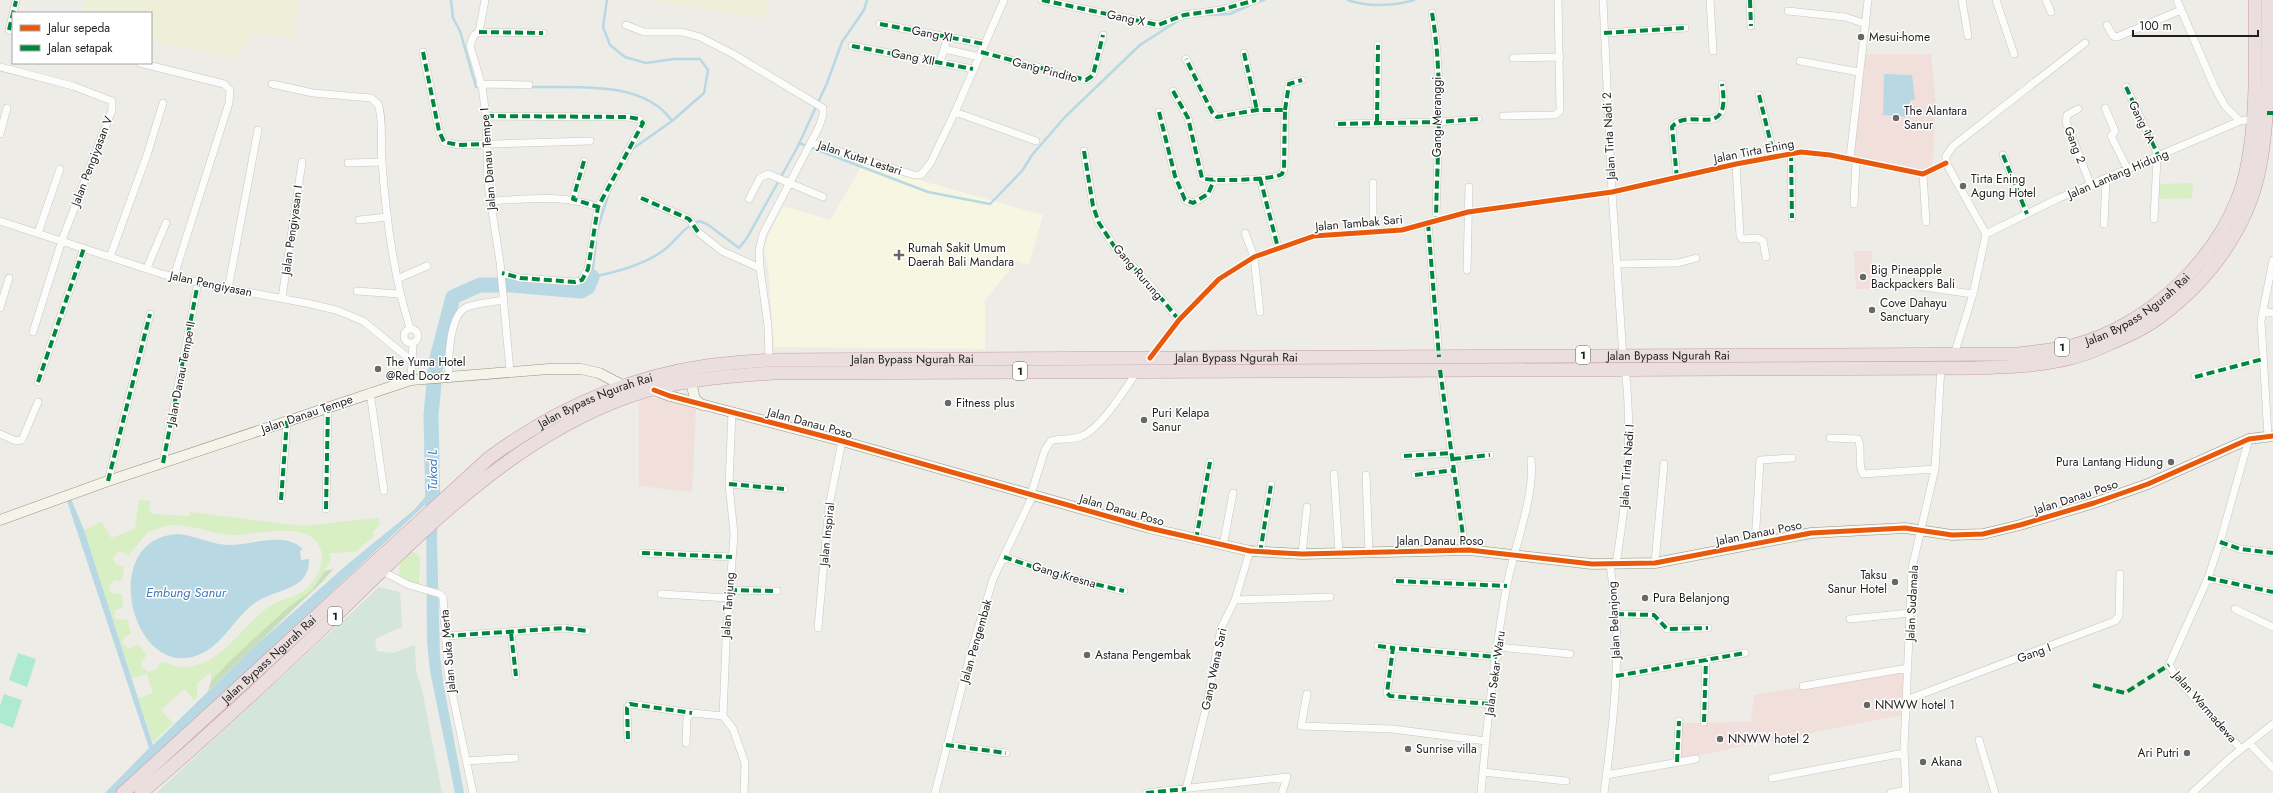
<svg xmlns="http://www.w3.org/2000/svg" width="2273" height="793" font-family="Jost,sans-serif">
<rect width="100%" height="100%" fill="#edece7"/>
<path fill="#f0dfdb" d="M1864,54h67l5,52 -4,62 -9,3 -71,-14z
M1854,251h18v38h-16z
M660,398l36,11 -4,83 -53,-6v-87z
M1904,670l-2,45 -223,44 2,-36 70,-1 3,-27z"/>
<path fill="#f6f6e2" d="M863,164l180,51 -14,50 -12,-4 -32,39v49l-211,-2 -6,-82 -4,-17 4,-12 15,-30 47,14z"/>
<path fill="#edefd9" d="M86,0h213l-5,37 -41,-4 -17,26 -85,-18v-28h-69z
M646,0h123l-5,18z"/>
<path fill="#d8eec3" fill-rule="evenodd" d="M2193,183l-1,15 -33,1v-15z
M139,500l11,1 -1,9 4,4 36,2 1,-4 112,14 76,-8 2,6 -7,8 1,4 -19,16 -25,1 1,7 -19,30 -26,19 -75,72v-9l-14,12v13l-3,3 -10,-11 -23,21 12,13 -20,19 -15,-44 15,-5 -6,-19 -15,4 -48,-148 18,-8 9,16 24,-9zM169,525c23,-1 43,9 65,10 23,0 84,-18 88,21 1,11 -8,26 -17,34 -11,9 -27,9 -38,18 -26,19 -45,57 -81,59 -10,1 -18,-5 -26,-5l-3,7 -9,3 -7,-6 1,-5 5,-6 -9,-11 -9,5 -6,-6 1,-5 7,-5 -4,-14 -9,1 -4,-3 1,-7 8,-2 -1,-14h-8l-4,-3 -1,-5 5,-6 8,1 2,-15 -8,-1 -3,-7 5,-6h5l5,4 20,-24z
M411,552h3l6,5 -1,27 -15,-5 -5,-5 1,-12z"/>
<path fill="#c6deba" d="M333,569l-10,12 -115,110 3,-10 20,-21 55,-51 26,-19 13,-19z"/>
<path fill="#d4e5db" d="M379,587l21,5 2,35 -27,12 2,12 16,2 22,-8 1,26 6,18 20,104h-286z"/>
<path fill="#aee9d2" d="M18,653l18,6 -9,28 -18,-7z
M4,694l18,6 -9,28 -13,-5v-17z"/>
<path fill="#b8d9e4" d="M1884,74l28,1 3,25h-5v17l-27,-2z
M431,490l7,3 -1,48 3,115 4,31 20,106h-9l-25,-122 -3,-30 -1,-137 -297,277 -13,12h-11l44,-45 -82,-247 4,-2 13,31 69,215 102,-99 94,-83 65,-53z
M179,534c17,2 32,10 48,11 24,1 56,-15 76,4l-3,2 1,9 8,-1c1,31 -31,29 -51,42 -22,14 -33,41 -55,52 -71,35 -108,-117 -24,-119z"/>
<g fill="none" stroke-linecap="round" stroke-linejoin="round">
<path stroke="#b8d9e4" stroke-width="2.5" d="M451,0l2,18 7,13 16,56
M607,0l-4,27 7,18 15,12 21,6 28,-4h26l8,11 -4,23 -32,28 -41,29
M1348,0c19,7 47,6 66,0
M1257,2l7,-2
M1209,15l21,-1 20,-9
M528,87c45,1 115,-8 144,34
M799,143l129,49 62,12 32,-33 10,-16 33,-38 75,-72 39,-25
M597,231l11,-35
M596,242l-4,35c24,-5 52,-12 72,-27 14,-11 18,-22 35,-29l8,3 32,24 8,-10 50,-90 30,-65 15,-41 22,-32 3,-10"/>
<path stroke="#b8d9e4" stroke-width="15" d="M433,511l-2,-96 5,-53 17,-65 27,-12h31l70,6 7,-4 4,-10"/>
<defs>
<path id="street" d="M485,0l-6,32 -5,3 -4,11 12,40 4,30 2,69 12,77 10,109
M1042,0l116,25 26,-10 36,-5 36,-10
M1603,0l9,192 11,165
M1710,0l3,51
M1750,0l1,26
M1962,0l6,36
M1996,0l18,54
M2046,0l5,12
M2177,0l37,86 11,20 15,15
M1788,11l57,6 21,7
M1432,13c12,68 5,139 4,207
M880,24l104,20
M626,25l18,7h38l18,5 33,17 90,54v7l-4,12 -56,107 -4,16 1,18 8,58 1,34
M2107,25l6,11 4,1 64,-27
M13,31l-4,-1 7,-29
M479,32l64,1
M1604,33l81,-5
M852,46l121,23
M945,49l34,8
M423,52l16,79 5,11 15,3 131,-4
M981,52l105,28 6,-4 2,-5 9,-36
M1244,53l13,57
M1513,58l47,-1
M1800,61l58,11
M940,62l8,-26
M140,63l84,21 6,6 -1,13 -55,173
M0,67l73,19 39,15v9l-50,130 -29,92
M272,84l41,9 58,5 7,6c6,17 2,40 4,58 4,56 11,113 28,166
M480,84l49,1
M2126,87l33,70
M1173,91l15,27 14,60c8,4 72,2 80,-4l2,-5 1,-59h-28l-40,7 -5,-5 -26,-53
M1759,95l15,61
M2105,108l10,23 -4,5 17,34
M2078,109l-11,6 -1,7 25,64
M1285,110l4,-26 13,-4
M955,112l81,29
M1159,112l16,64 10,24 8,3 15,-9 6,-14
M486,116l142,1 11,2 4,4 -45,84 -10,62 -6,11 -7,2 -55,-4 -18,-5
M1503,116l52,-1 5,-4 -2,-111
M1377,122l1,-77
M1338,124l100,-2 40,-3
M0,134l7,-26
M812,143l102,32h7l10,-13 24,-50 49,-112
M1084,151l9,55 6,17 17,26 31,32 32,39
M1791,153l1,65
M2003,155l24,59
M1850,158l18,-158
M348,163l34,-1
M1946,163l40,71 -13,60 -19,61
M1946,163v-7l7,-10 132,-103
M1736,164l4,72 2,3 16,-1 5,3 3,16
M1923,174l3,48
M1260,178l18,70
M1677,178l-5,-51c17,-22 60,17 50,-43
M1373,183v49
M641,198l48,21 9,13 24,19 38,17
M573,199l11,-38
M749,199l11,-21 8,-4 55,23
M490,201c40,-2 71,-7 108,6
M1854,204l2,-43
M2154,219l3,-61
M359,220l29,-3
M0,221l162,53 47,11 97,18 30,7 27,11 49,40
M1428,223l11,134
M2104,224l2,-45
M38,233l22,-64
M1245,233l9,24 6,55
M1986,234l71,-35 183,-78 13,-2
M110,257l37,-102 16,-52
M1618,264l60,-1 18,-5
M147,268l19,-45
M1467,270l2,-83
M397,279l30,-13
M1878,286h39l56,8
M228,289l30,-159
M357,291l42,3
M282,298l20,-136
M0,308l9,-30
M2263,311l10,2
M404 336a7 7 0 1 1 14 0a7 7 0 1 1-14 0Z
M1150,358l29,-38 40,-41 35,-22 60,-21 88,-6 66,-18 144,-20 124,-28 65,-12 29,3 93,19 23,-11
M1440,370l25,180
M449,377c-1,-17 0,-63 18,-70 11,-4 25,-5 37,-7
M2195,377l68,-18
M411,380l2,-37
M38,382l46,-134
M370,392l14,99
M732,412l-3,72 5,50 -8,108 -3,74 10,13 12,34 -1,30
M0,434l16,7 6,-1 16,-38
M2268,436l-7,-115 12,-61
M1830,438l28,1c5,10 -1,25 5,35l72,-5
M1404,456l48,-3
M1453,459l37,-4
M163,463l35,-180
M1334,474l5,79
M1366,475l3,77
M1415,475l40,-5
M108,481l42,-167
M729,484l55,5
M1031,494l14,-44 6,-9c10,-4 21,0 31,-5 19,-8 44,-48 56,-66
M281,500l6,-79
M326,509l2,-103
M1196,540l14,-78
M2220,542l20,7 33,4
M1755,544l5,-84 32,-2
M1223,546l10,-53
M642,553l90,4
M1260,553l11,-68
M1302,554l5,-47
M1004,557l53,18 67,16
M1655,563l9,-99
M1616,564c11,-68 17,-128 9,-197
M382,571l27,14 31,9 3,3 5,76 25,120
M2208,578l65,14
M1396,581l111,5
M729,590l48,1
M661,594l68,4
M1235,600l95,-3
M2235,609l38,18
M1616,614l38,1 13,14 41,-1
M1850,619l60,-6
M818,628l11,-122 13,-65
M511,633l5,43
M446,636l118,-8 23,3
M1378,646l15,2
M1498,647l72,7
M1616,676l129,-23
M1803,686l105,-18
M1307,694l-6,32 91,3 94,12
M1906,700l209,-79 4,-5 1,-42
M1490,704l-100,-8 -3,-3 6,-45 104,9
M1704,722l2,-62
M628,739l-1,-31 3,-4 62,9
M1979,740l16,53
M686,743l1,-25 5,-5 31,3
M2249,743l24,25
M946,745l60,8
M2241,749l-61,-67 -11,-17 39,-87 12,-36 29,-103
M466,761l49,-3
M1677,762l2,-41
M1483,772l83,9
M1606,775l90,-16
M1772,778l132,-25
M1186,789l21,-85 14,-76 14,-28 15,-49
M935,793l34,-134 24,-80 40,-84
M1146,793l141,-16 -5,16
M1481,793c6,-69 13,-140 26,-208 7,-38 28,-88 24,-125
M1604,793c8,-59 15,-118 12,-177 -1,-18 -4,-35 -6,-52
M1891,793l15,-3
M1906,793l-2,-45 8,-180 23,-99 6,-102
M2192,793l38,-35 43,-34"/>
<path id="secondary" d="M691,382l4,17 7,6
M654,390l16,6 172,45 307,87 101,23 52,3 167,-4 123,14 63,-1 156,-30 94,-5 47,7 31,-1 37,-9 74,-22 54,-19 101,-45 24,-3
M0,520l108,-39 303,-101 138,-11h32l18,4 23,12"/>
<g id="highway">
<path id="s1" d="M123,793l366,-335c65,-48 136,-80 217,-92 21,-3 42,-4 63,-6l1248,-6c18,-2 37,-4 54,-8 79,-19 157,-94 175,-174 12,-55 9,-115 9,-172"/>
<path d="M141,793c65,-55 127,-113 188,-171 90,-87 178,-181 298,-225 44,-16 99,-21 146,-24l1202,-5c33,-1 65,-2 96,-10 14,-3 27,-9 40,-15 17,-7 35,-15 50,-27 49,-36 88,-90 99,-150 10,-55 8,-111 8,-166"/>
</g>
</defs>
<use href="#street" stroke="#c6c6c3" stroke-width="8"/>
<use href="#secondary" stroke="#95987e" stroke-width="11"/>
<use href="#highway" stroke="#c59ca7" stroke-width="14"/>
<use href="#street" stroke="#fcfcfb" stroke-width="7"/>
<use href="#secondary" stroke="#f4f4ea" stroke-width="10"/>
<use href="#highway" stroke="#eadedf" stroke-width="13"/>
<path stroke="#00873e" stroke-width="4" stroke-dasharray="8 4" stroke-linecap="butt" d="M1042,0l116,25 26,-10 36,-5 36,-10
M1750,0l1,26
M1432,13c12,68 5,139 4,207
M880,24l104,20
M9,30l7,-29
M479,32l64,1
M1604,33l81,-5
M852,46l121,23
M423,52l16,79 5,11 15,3 29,-1
M981,52l105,28 6,-4 2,-5 9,-36
M1244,53l13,57
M2126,87l33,70
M1173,91l15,27 14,60c8,4 72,2 80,-4l2,-5 1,-59h-28l-40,7 -5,-5 -26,-53
M1759,95l15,61
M1285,110l4,-26 13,-4
M1159,112l16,64 10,24 8,3 15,-9 6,-14
M2267,113h6
M486,116l142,1 11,2 4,4 -45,84 -10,62 -6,11 -7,2 -55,-4 -18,-5
M1377,122l1,-77
M1338,124l100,-2 40,-3
M1084,151l9,55 6,17 17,26 31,32 32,39
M1791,153l1,65
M2003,155l24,59
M584,161l-11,38 25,8
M1260,178l18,70
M1677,178l-5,-51c17,-22 60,17 50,-43
M641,198l48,21 9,13
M1428,223l11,134
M1440,370l25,180
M2195,377l68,-18
M38,382l46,-134
M1404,456l48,-3
M1453,459l37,-4
M163,463l35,-180
M1415,475l40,-5
M108,481l42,-167
M729,484l55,5
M281,500l6,-79
M326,509l2,-103
M1196,540l14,-78
M2220,542l20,7 33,4
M642,553l90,4
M1260,553l11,-68
M1004,557l53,18 67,16
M2208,578l65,14
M1396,581l111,5
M729,590l48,1
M1616,614l38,1 13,14 41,-1
M511,633l5,43
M446,636l118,-8 23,3
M1378,646l15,2
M1616,676l129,-23
M2093,685l32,8 44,-28
M1490,704l-100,-8 -3,-3 6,-45 104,9
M1704,722l2,-62
M628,739l-1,-31 3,-4 62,9
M946,745l60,8
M1677,762l2,-41
M1146,793l40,-4"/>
<defs>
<path id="cycleway" d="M1150,358l29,-38 40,-41 35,-22 60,-21 88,-6 66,-18 144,-20 124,-28 65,-12 29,3 93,19 23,-11
M654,390l16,6 172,45 307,87 101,23 52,3 167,-4 123,14 63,-1 156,-30 94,-5 47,7 31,-1 37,-9 74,-22 54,-19 101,-45 24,-3"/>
</defs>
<use href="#cycleway" stroke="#fff" stroke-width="8"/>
<use href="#cycleway" stroke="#e8590c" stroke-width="5"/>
</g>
<g fill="#676765" stroke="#fff" stroke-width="1.5">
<circle cx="1861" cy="37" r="4"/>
<circle cx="1896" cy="118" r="4"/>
<circle cx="1963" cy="186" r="4"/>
<path d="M897 249h4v4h4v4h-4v4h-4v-4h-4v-4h4z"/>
<circle cx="1863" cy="277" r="4"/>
<circle cx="1872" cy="310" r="4"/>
<circle cx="378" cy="369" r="4"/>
<circle cx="948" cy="403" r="4"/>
<circle cx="1144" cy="420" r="4"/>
<circle cx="2171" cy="462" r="4"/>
<circle cx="1895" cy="582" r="4"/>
<circle cx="1645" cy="598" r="4"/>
<circle cx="1087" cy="655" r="4"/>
<circle cx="1867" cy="705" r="4"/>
<circle cx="1720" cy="739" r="4"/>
<circle cx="1408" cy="749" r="4"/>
<circle cx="2187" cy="753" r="4"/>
<circle cx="1923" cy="762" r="4"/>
</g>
<g text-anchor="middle" stroke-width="3" stroke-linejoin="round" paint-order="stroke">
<g fill="#fff" stroke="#626262" stroke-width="1">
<rect x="2055" y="338" width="14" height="18" rx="3"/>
<rect x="1576" y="346" width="14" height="18" rx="3"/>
<rect x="1013" y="362" width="14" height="18" rx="3"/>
<rect x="328" y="607" width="14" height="18" rx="3"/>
</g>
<g font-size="11" font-weight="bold" fill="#1f1f1f">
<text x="2062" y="351">1</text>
<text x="1583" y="359">1</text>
<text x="1020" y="375">1</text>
<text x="335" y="620">1</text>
</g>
<g font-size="12" fill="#1f1f1f" stroke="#fff">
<text transform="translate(1126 18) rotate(12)" y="4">Gang X</text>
<text transform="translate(932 34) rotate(11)" y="4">Gang XI</text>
<text transform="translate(913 57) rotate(11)" y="4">Gang XII</text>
<text transform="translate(1045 70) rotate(15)" y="4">Gang Pindito</text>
<text transform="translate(1437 117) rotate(-90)" y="4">Gang Meranggi</text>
<text transform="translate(2142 122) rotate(64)" y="4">Gang 1A</text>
<text transform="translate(1609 136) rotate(-93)" y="4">Jalan Tirta Nadi 2</text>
<text transform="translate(2075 145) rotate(69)" y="4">Gang 2</text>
<text transform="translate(1754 151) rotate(-11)" y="4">Jalan Tirta Ening</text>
<text transform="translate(860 158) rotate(18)" y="4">Jalan Kutat Lestari</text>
<text transform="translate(488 159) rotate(-94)" y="4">Jalan Danau Tempe I</text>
<text transform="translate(92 161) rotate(-69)" y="4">Jalan Pengiyasan V</text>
<text transform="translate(2118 174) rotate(-23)" y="4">Jalan Lantang Hidung</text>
<text transform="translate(1359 223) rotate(-5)" y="4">Jalan Tambak Sari</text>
<text transform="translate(292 230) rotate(-82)" y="4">Jalan Pengiyasan I</text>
<text transform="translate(1138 272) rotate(49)" y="4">Gang Rurung</text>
<text transform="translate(211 284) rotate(12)" y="4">Jalan Pengiyasan</text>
<text dy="4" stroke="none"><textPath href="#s1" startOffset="2177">Jalan Bypass Ngurah Rai</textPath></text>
<text dy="4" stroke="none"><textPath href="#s1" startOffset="1697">Jalan Bypass Ngurah Rai</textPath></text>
<text dy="4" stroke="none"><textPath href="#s1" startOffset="1265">Jalan Bypass Ngurah Rai</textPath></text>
<text dy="4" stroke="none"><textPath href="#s1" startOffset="941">Jalan Bypass Ngurah Rai</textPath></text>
<text transform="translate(181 373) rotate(-79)" y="4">Jalan Danau Tempe II</text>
<text dy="4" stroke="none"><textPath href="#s1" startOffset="618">Jalan Bypass Ngurah Rai</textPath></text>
<text transform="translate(307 414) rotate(-19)" y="4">Jalan Danau Tempe</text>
<text transform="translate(810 423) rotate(15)" y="4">Jalan Danau Poso</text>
<text transform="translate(1627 466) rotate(-86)" y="4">Jalan Tirta Nadi I</text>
<text transform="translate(2076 497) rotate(-18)" y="4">Jalan Danau Poso</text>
<text transform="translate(1122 510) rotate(16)" y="4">Jalan Danau Poso</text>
<text transform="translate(1759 533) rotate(-11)" y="4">Jalan Danau Poso</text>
<text transform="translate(827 534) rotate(-84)" y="4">Jalan Inspiral</text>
<text x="1440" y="545">Jalan Danau Poso</text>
<text transform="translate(1064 575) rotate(16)" y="4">Gang Kresna</text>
<text transform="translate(1912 603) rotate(-87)" y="4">Jalan Sudamala</text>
<text transform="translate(728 605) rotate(-86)" y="4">Jalan Tanjung</text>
<text transform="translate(1614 620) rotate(-93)" y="4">Jalan Belanjong</text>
<text transform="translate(976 641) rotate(-74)" y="4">Jalan Pengembak</text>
<text transform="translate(448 651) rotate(-95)" y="4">Jalan Suka Merta</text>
<text transform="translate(2034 653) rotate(-20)" y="4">Gang I</text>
<text dy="4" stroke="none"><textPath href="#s1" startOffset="198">Jalan Bypass Ngurah Rai</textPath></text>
<text transform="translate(1214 669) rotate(-78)" y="4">Gang Wana Sari</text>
<text transform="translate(1495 673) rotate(-82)" y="4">Jalan Sekar Waru</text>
<text transform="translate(2205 707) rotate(49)" y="4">Jalan Warmadewa</text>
</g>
<g font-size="12" fill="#1f1f1f" stroke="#fff" text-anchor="start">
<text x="1869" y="41">Mesui-home</text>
<text x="1904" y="115">The Alantara<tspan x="1904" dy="14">Sanur</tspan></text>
<text x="1971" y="183">Tirta Ening<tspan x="1971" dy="14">Agung Hotel</tspan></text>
<text x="908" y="252">Rumah Sakit Umum<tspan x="908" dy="14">Daerah Bali Mandara</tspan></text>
<text x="1871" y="274">Big Pineapple<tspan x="1871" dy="14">Backpackers Bali</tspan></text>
<text x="1880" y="307">Cove Dahayu<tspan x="1880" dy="14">Sanctuary</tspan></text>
<text x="386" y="366">The Yuma Hotel<tspan x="386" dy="14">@Red Doorz</tspan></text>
<text x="956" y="407">Fitness plus</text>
<text x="1152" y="417">Puri Kelapa<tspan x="1152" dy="14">Sanur</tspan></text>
<text x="2163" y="466" text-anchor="end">Pura Lantang Hidung</text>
<text x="1887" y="579" text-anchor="end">Taksu<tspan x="1887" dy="14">Sanur Hotel</tspan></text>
<text x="1653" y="602">Pura Belanjong</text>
<text x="1095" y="659">Astana Pengembak</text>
<text x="1875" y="709">NNWW hotel 1</text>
<text x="1728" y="743">NNWW hotel 2</text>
<text x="1416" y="753">Sunrise villa</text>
<text x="2179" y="757" text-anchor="end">Ari Putri</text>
<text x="1931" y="766">Akana</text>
</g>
<g font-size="13" font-style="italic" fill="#4279b7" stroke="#fff">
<text transform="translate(432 470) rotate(-91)" y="5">Tukad L</text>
<text x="186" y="597">Embung Sanur</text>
</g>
</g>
<rect x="12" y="12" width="140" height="52" fill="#ffffff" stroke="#a5a5a5"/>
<rect x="20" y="25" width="20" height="6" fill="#e8590c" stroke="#a5a5a5"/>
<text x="48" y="32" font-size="12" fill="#1f1f1f">Jalur sepeda</text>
<rect x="20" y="45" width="20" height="6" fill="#00873e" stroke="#a5a5a5"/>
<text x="48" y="52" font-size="12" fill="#1f1f1f">Jalan setapak</text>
<path d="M2133 30v6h125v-6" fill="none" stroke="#1f1f1f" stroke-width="2"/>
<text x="2139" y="30" font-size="12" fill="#1f1f1f" stroke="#ffffff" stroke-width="3" paint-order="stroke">100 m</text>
</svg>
